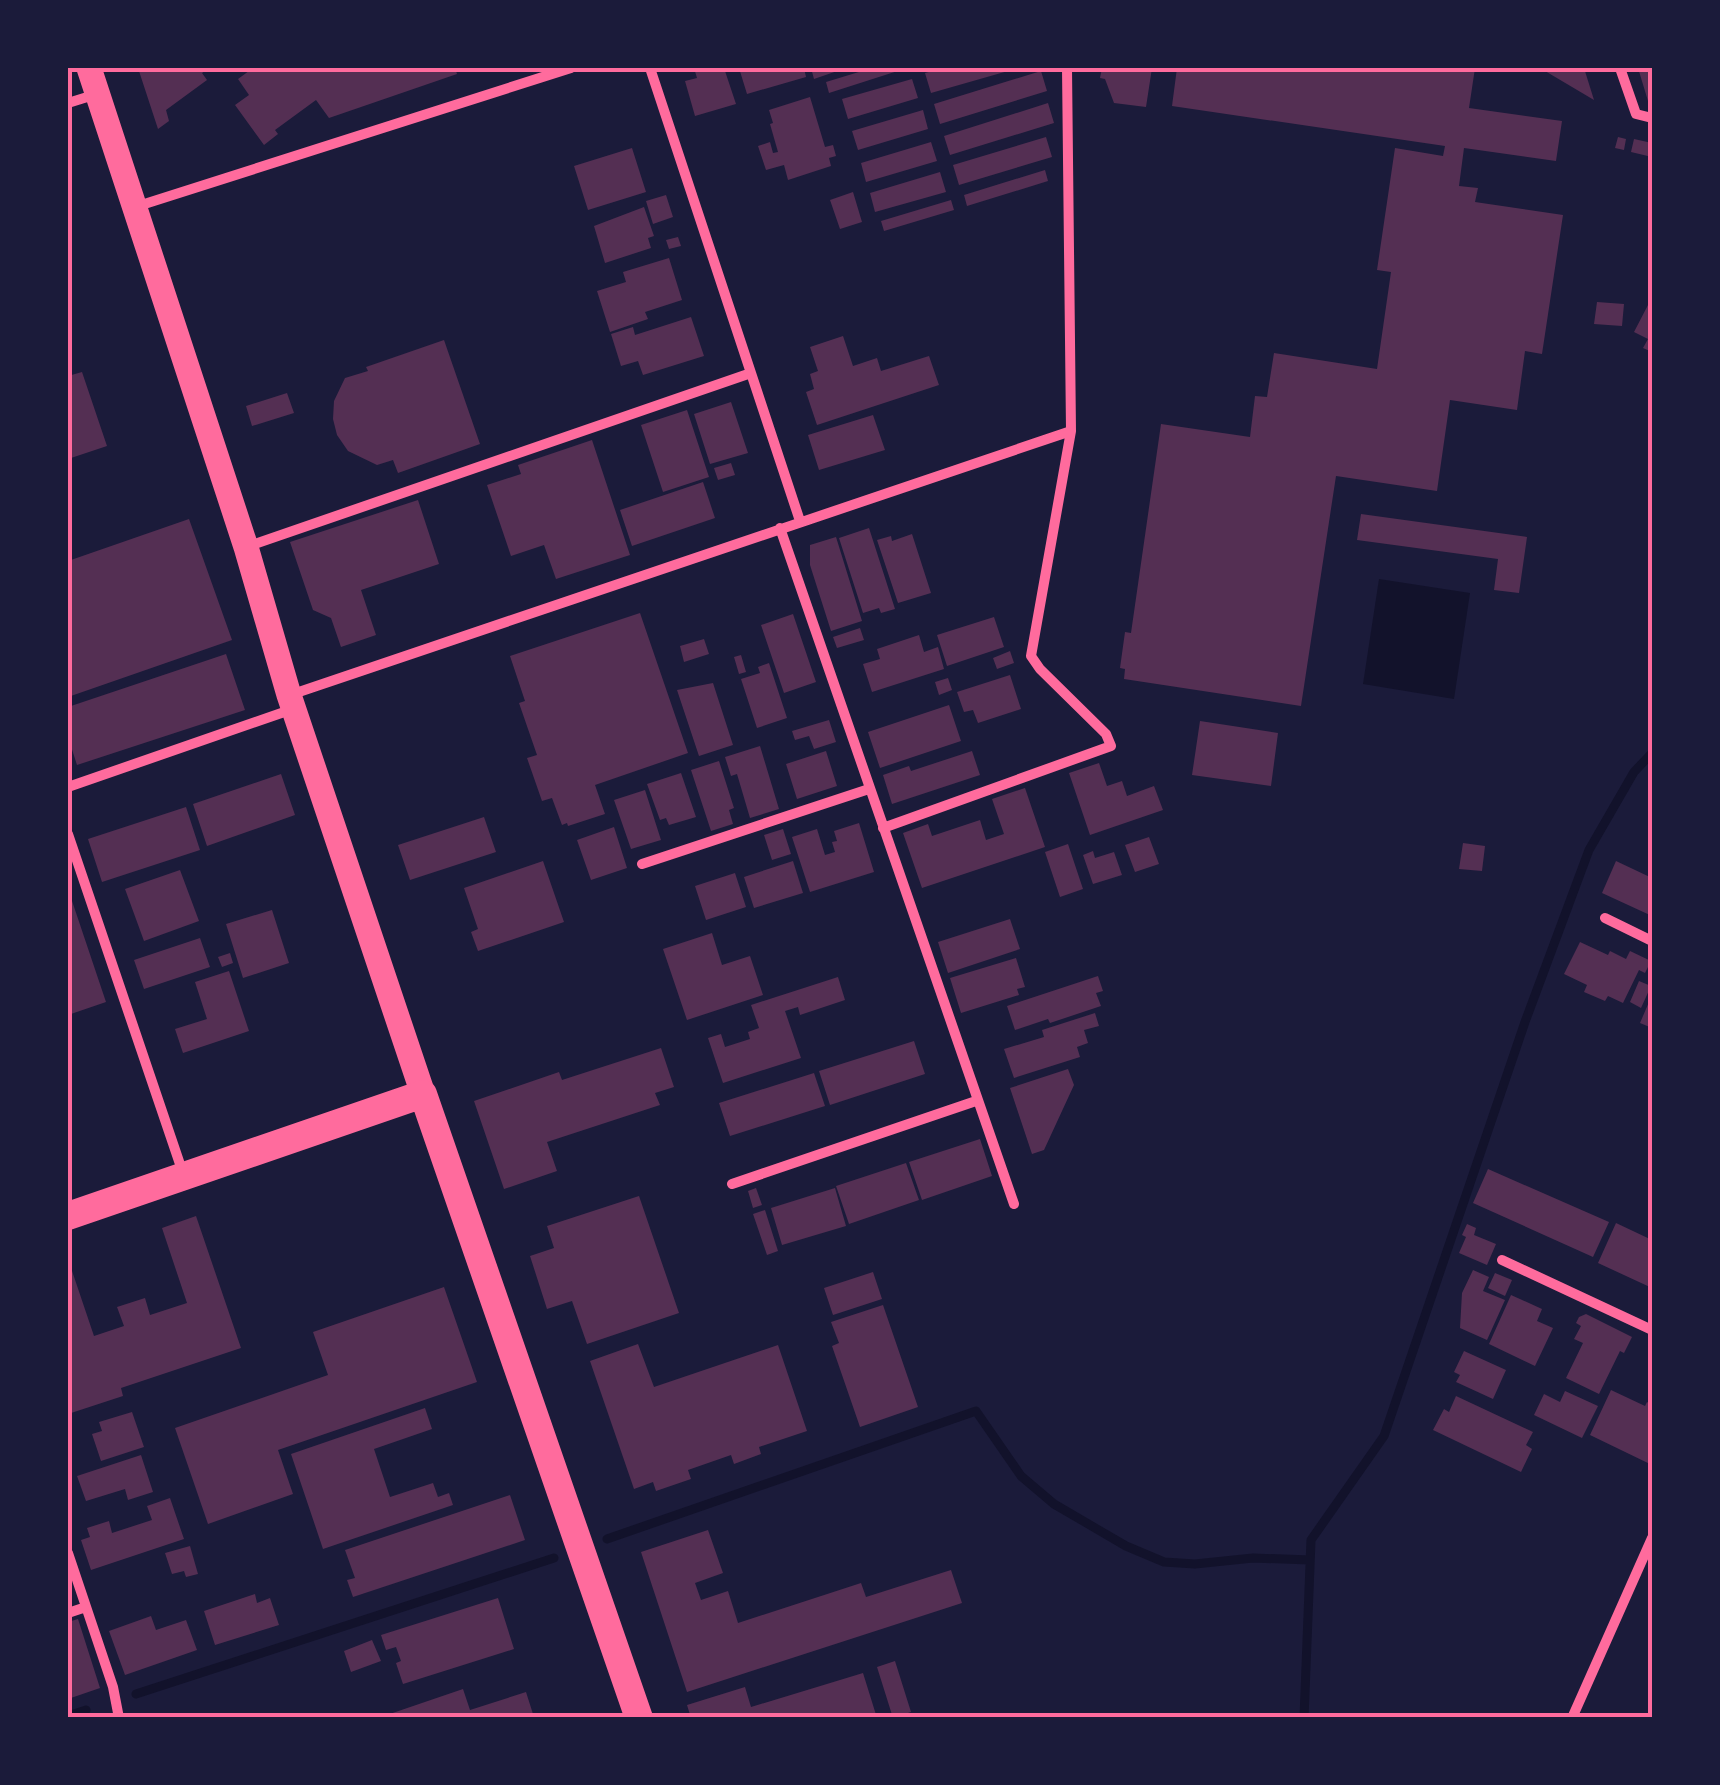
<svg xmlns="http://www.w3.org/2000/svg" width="1720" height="1785" font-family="'Crimson Pro',serif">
<rect width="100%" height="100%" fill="#1b1b3a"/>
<path fill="#12122b" d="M1379,579l91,14 -16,106 -91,-15z"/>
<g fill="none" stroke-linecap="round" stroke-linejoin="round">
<path stroke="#12122b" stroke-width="9" d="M607,1539l369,-128 45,65 33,28 72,42 38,16 31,2 58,-6 57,2
M136,1694l418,-136
M68,1716l18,-6
M1304,1718l7,-178 73,-104 141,-414 64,-172 45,-78 18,-19"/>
</g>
<path fill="#542f53" d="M138,68h71l-7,5 5,7 -41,30 3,11 -11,8z
M253,68h202l2,6 -128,44 -13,-18 -41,30 3,4 -14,11 -29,-40 14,-10 -11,-16z
M694,68h30l12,36 -41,12 -10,-35 12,-3z
M739,68h65l2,9 -59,17z
M811,68h35l-32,11z
M872,68h35l-78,25 -3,-11z
M944,68h71v1l-84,24 -6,-20z
M1102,68h50l-6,39 -32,-4 -9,-24 -5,-1z
M1177,68h298l-6,40 93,13 -6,40 -92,-13 -5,38 19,2 -3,14 88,13 -21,139 -17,-3 -8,59 -67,-10 -13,91 -101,-15 -35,230 -177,-27 1,-10 -5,-1 5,-36 6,1 30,-209 89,13 5,-41 12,1 7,-44 103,16 14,-97 -14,-2 18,-122 48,8 2,-10 -273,-40z
M1540,68h44l10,32z
M1638,68h14v31l-4,2z
M1041,71l6,20 -107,33 -6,-20z
M912,79l6,19 -70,21 -6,-20z
M810,97l15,50 8,-2 3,11 -7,2 2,8 -43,14 -4,-15 -18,5 -8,-24 12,-4 3,11 5,-1 -8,-28 3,-1 -4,-13z
M1048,103l6,20 -104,32 -6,-19z
M923,110l5,19 -70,21 -6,-19z
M1046,137l6,20 -93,28 -6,-20z
M1618,137l8,2 -2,11 -9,-2z
M1634,139l18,4v14l-21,-5z
M931,142l6,19 -71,21 -5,-19z
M632,148l14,44 -58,18 -14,-44z
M1045,170l3,11 -81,25 -3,-11z
M940,172l6,20 -71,20 -5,-19z
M853,192l9,30 -22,7 -10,-29z
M666,195l7,22 -20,7 -7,-23z
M951,200l3,10 -70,21 -3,-10z
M644,207l10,29 -6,2 3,10 -46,15 -11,-37z
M678,237l3,9 -12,3 -3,-9z
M669,258l13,42 -37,12 3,7 -38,13 -13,-41 29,-9 -3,-10z
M1597,302l27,2 -2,22 -28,-2z
M1648,305l4,2v45l-9,-4 5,-9 -14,-7z
M691,317l13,39 -61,19 -5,-14 -17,5 -10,-32 22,-7 2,8z
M843,336l10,30 24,-8 4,13 48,-15 10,29 -122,40 -11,-33 8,-3 -4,-15 8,-3 -8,-24z
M444,340l36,104 -82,29 -5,-13 -16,5 -29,-14 -11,-16 -4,-16 1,-18 11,-23 23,-7 -2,-4z
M82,372l25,74 -39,13v-83z
M287,393l7,20 -42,13 -6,-20z
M731,402l17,51 -38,11 -16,-50z
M687,410l22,67 -46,15 -22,-67z
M873,415l12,35 -66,20 -11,-35z
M592,440l38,115 -74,24 -12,-34 -33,11 -24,-71 34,-11 -3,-9z
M731,463l4,12 -17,5 -4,-12z
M703,482l12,36 -83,28 -12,-36z
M418,500l21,64 -78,26 15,45 -35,12 -10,-29 -18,-8 -23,-68z
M1361,514l166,23 -8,56 -25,-3 4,-31 -141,-19z
M189,519l43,121 -164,57v-136z
M869,528l26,81 -14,4 -2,-5 -16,5 -24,-75z
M912,534l19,59 -33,10 -21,-63 14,-4 1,5z
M836,537l26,84 -31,10 -21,-66v-20z
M640,613l48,140 -93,32 10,29 -37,12 -1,-3 -5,2 -10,-27 -10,3 -15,-43 10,-3 -18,-52 6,-2 -15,-45z
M793,614l23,68 -32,11 -23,-68z
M994,617l10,30 -57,19 -10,-31z
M860,628l4,12 -27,8 -4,-11z
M919,635l5,17 14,-5 6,22 -72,23 -9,-28 17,-5 -3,-10z
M704,639l5,15 -25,8 -4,-16z
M1010,651l4,12 -17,6 -4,-11z
M226,654l19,56 -168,55 -9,-28v-30z
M741,655l5,17 -7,2 -5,-17z
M769,663l18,55 -30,10 -16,-49 19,-6 -2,-6z
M1010,675l11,34 -43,14 -5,-13 -9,2 -7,-20z
M948,678l4,12 -13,5 -4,-13z
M713,683l20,62 -34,11 -22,-66z
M949,705l12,36 -81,27 -12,-36z
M829,720l7,22 -22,7 -5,-13 -14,4 -3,-9z
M1200,721l78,12 -7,53 -79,-11z
M760,746l19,63 -29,9 -13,-44 -6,2 -6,-19z
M826,751l11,35 -40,13 -11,-35z
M972,751l8,24 -88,29 -9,-29 26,-9 2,5z
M719,761l15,47 -5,2 4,14 -22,7 -20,-61z
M1099,763l8,23 15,-5 5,15 27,-10 9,24 -73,25 -21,-62z
M681,773l15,44 -27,8 -3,-7 -6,2 -13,-36z
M281,774l14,41 -88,31 -14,-42z
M1025,788l20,59 -123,41 -19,-55 25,-9 4,12 48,-16 6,20 18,-6 -12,-35z
M645,790l16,50 -30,9 -17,-49z
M186,807l14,43 -98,32 -14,-43z
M484,817l12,35 -86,28 -12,-35z
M859,823l15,49 -64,20 -18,-55 25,-8 8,26 10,-3 -3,-10 5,-1 -3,-10z
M614,827l13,41 -36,12 -14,-40z
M783,829l8,25 -19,6 -8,-25z
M1149,837l10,27 -24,8 -10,-27z
M1463,843l22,3 -3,25 -23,-2z
M1068,844l15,45 -23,8 -15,-45z
M1093,851l2,7 19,-6 8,23 -29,9 -10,-29z
M543,861l21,61 -86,29 -7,-19 7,-3 -14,-41z
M793,861l10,32 -49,15 -10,-31z
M1616,861l36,17v38l-50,-23z
M180,870l19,51 -55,20 -19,-52z
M735,873l11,34 -40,13 -11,-34z
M68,889l38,113 -38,13z
M272,910l17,53 -46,15 -17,-54z
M1010,919l10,30 -72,24 -10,-31z
M712,933l10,32 28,-9 13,39 -76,25 -24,-71z
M200,938l10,29 -66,22 -10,-29z
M1580,942l28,13 2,-4 16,8 4,-8 21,10 -6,12 -6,-3 -16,33 -15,-7 -3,5 -21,-9 3,-7 -23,-11z
M230,953l3,10 -11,4 -4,-10z
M1016,958l9,29 -8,2 2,6 -58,18 -11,-35z
M229,971l20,60 -66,22 -8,-24 32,-10 -12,-37z
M1098,976l5,15 -7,2 5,13 -51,17 -2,-4 -33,11 -8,-24z
M838,977l7,23 -45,15 -2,-8 -13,4 16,47 -78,25 -15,-45 13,-4 4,13 25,-8 -2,-7 11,-4 -8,-23z
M1639,981l12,5 -10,22 -11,-6z
M1652,995v33l-12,-5z
M1095,1013l4,13 -15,4 4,13 -11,4 3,10 -66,21 -10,-29 40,-12 -2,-7z
M914,1041l11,33 -95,31 -11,-34z
M661,1048l13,39 -19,6 5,12 -113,37 10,29 -53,18 -30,-88 85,-29 3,8z
M1068,1069l6,16 -30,65 -12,4 -22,-66z
M814,1073l11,33 -95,30 -11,-33z
M980,1139l12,37 -70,24 -13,-38z
M906,1163l13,37 -70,24 -13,-38z
M1488,1169l121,53 -16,35 -120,-54z
M756,1188l6,17 -9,3 -5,-17z
M835,1188l11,38 -64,19 -11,-37z
M639,1196l40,117 -92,31 -15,-43 -25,8 -17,-53 24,-8 -7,-22z
M765,1210l13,41 -11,4 -14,-41z
M196,1216l45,132 -120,40 2,8 -55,18v-155l26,77 30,-10 -7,-19 28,-9 5,17 37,-12 -25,-75z
M1616,1223l36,17v48l-54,-25z
M1467,1224l9,4 -2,7 22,9 -9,21 -28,-12 7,-16 -4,-2z
M1473,1270l16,7 -6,14 22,9 -18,40 -27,-12 2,-35z
M873,1272l9,27 -49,16 -9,-27z
M1495,1273l17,7 -7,16 -17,-8z
M444,1287l33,95 -199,68 15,44 -85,30 -33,-96 153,-53 -15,-43z
M1511,1295l31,14 -5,12 16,7 -18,38 -46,-22z
M883,1305l35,102 -58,20 -28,-81 7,-3 -8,-21z
M1586,1314l46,23 -8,16 -4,-2 -21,43 -33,-16 17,-35 -9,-4 7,-13 -5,-3 3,-6z
M638,1344l16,43 124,-42 29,86 -48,16 2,7 -27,10 -3,-9 -43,15 3,9 -35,12 -3,-9 -19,7 -44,-128z
M1464,1351l42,19 -13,29 -37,-17 4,-7 -6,-3z
M1611,1390l34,16 2,-4 5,3v60l-62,-30z
M1565,1391l33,15 -16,32 -48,-23 10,-21 16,8z
M1456,1396l77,36 -7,13 6,4 -11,23 -88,-42 11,-21 5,3z
M425,1408l7,21 -58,20 16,48 43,-14 5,14 11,-4 4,12 -130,44 -32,-95z
M132,1412l12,35 -43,14 -9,-27 10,-3 -3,-9z
M141,1455l12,37 -25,8 -3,-11 -39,12 -9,-25z
M510,1495l15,45 -172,57 -6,-17 8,-2 -10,-28z
M170,1498l14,41 -93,31 -10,-30 9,-3 -3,-9 22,-7 3,12 40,-13 -5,-14z
M708,1530l15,43 -28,10 6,17 27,-9 10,32 123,-40 5,14 85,-27 11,33 -275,89 -46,-140z
M190,1546l8,28 -12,3 -2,-6 -12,3 -7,-21z
M255,1594l2,9 13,-5 9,27 -64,20 -11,-34z
M498,1598l16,51 -111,35 -7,-21 5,-2 -5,-14 -10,3 -5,-15z
M151,1616l5,14 30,-10 11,30 -72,25 -16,-44z
M78,1619l22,69 -32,11v-77z
M372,1640l9,21 -30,11 -7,-21z
M895,1661l16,51 -18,6 -16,-51z
M863,1673l14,45h-186l-4,-13 58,-18 6,20z
M463,1689l7,21 56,-18 7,22 -10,4h-145z"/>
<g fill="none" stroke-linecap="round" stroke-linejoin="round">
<path stroke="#ff6b9d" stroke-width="10" d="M650,68l150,453
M1620,68l16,46 16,4
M68,103l29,-9
M135,207l436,-139
M780,528l234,676
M246,547l505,-174
M290,695l781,-264
M68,787l225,-78
M883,828l228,-82 -5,-12 -66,-65 -9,-13 40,-225 -4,-363
M68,834l116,342
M642,864l227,-75
M1605,918l47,23
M732,1184l244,-83
M1502,1260l150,70
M68,1553l45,134 6,31
M68,1613l18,-6
M1572,1718l80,-180"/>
<path stroke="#ff6b9d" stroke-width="25" d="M89,68l157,479 43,148 134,399"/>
<path stroke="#ff6b9d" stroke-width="28" d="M68,1216l355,-122 216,624"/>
</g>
<rect width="1720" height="1785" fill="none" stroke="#1b1b3a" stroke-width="140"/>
<rect x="70" y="70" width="1580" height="1645" fill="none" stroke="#ff6b9d" stroke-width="4"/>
</svg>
